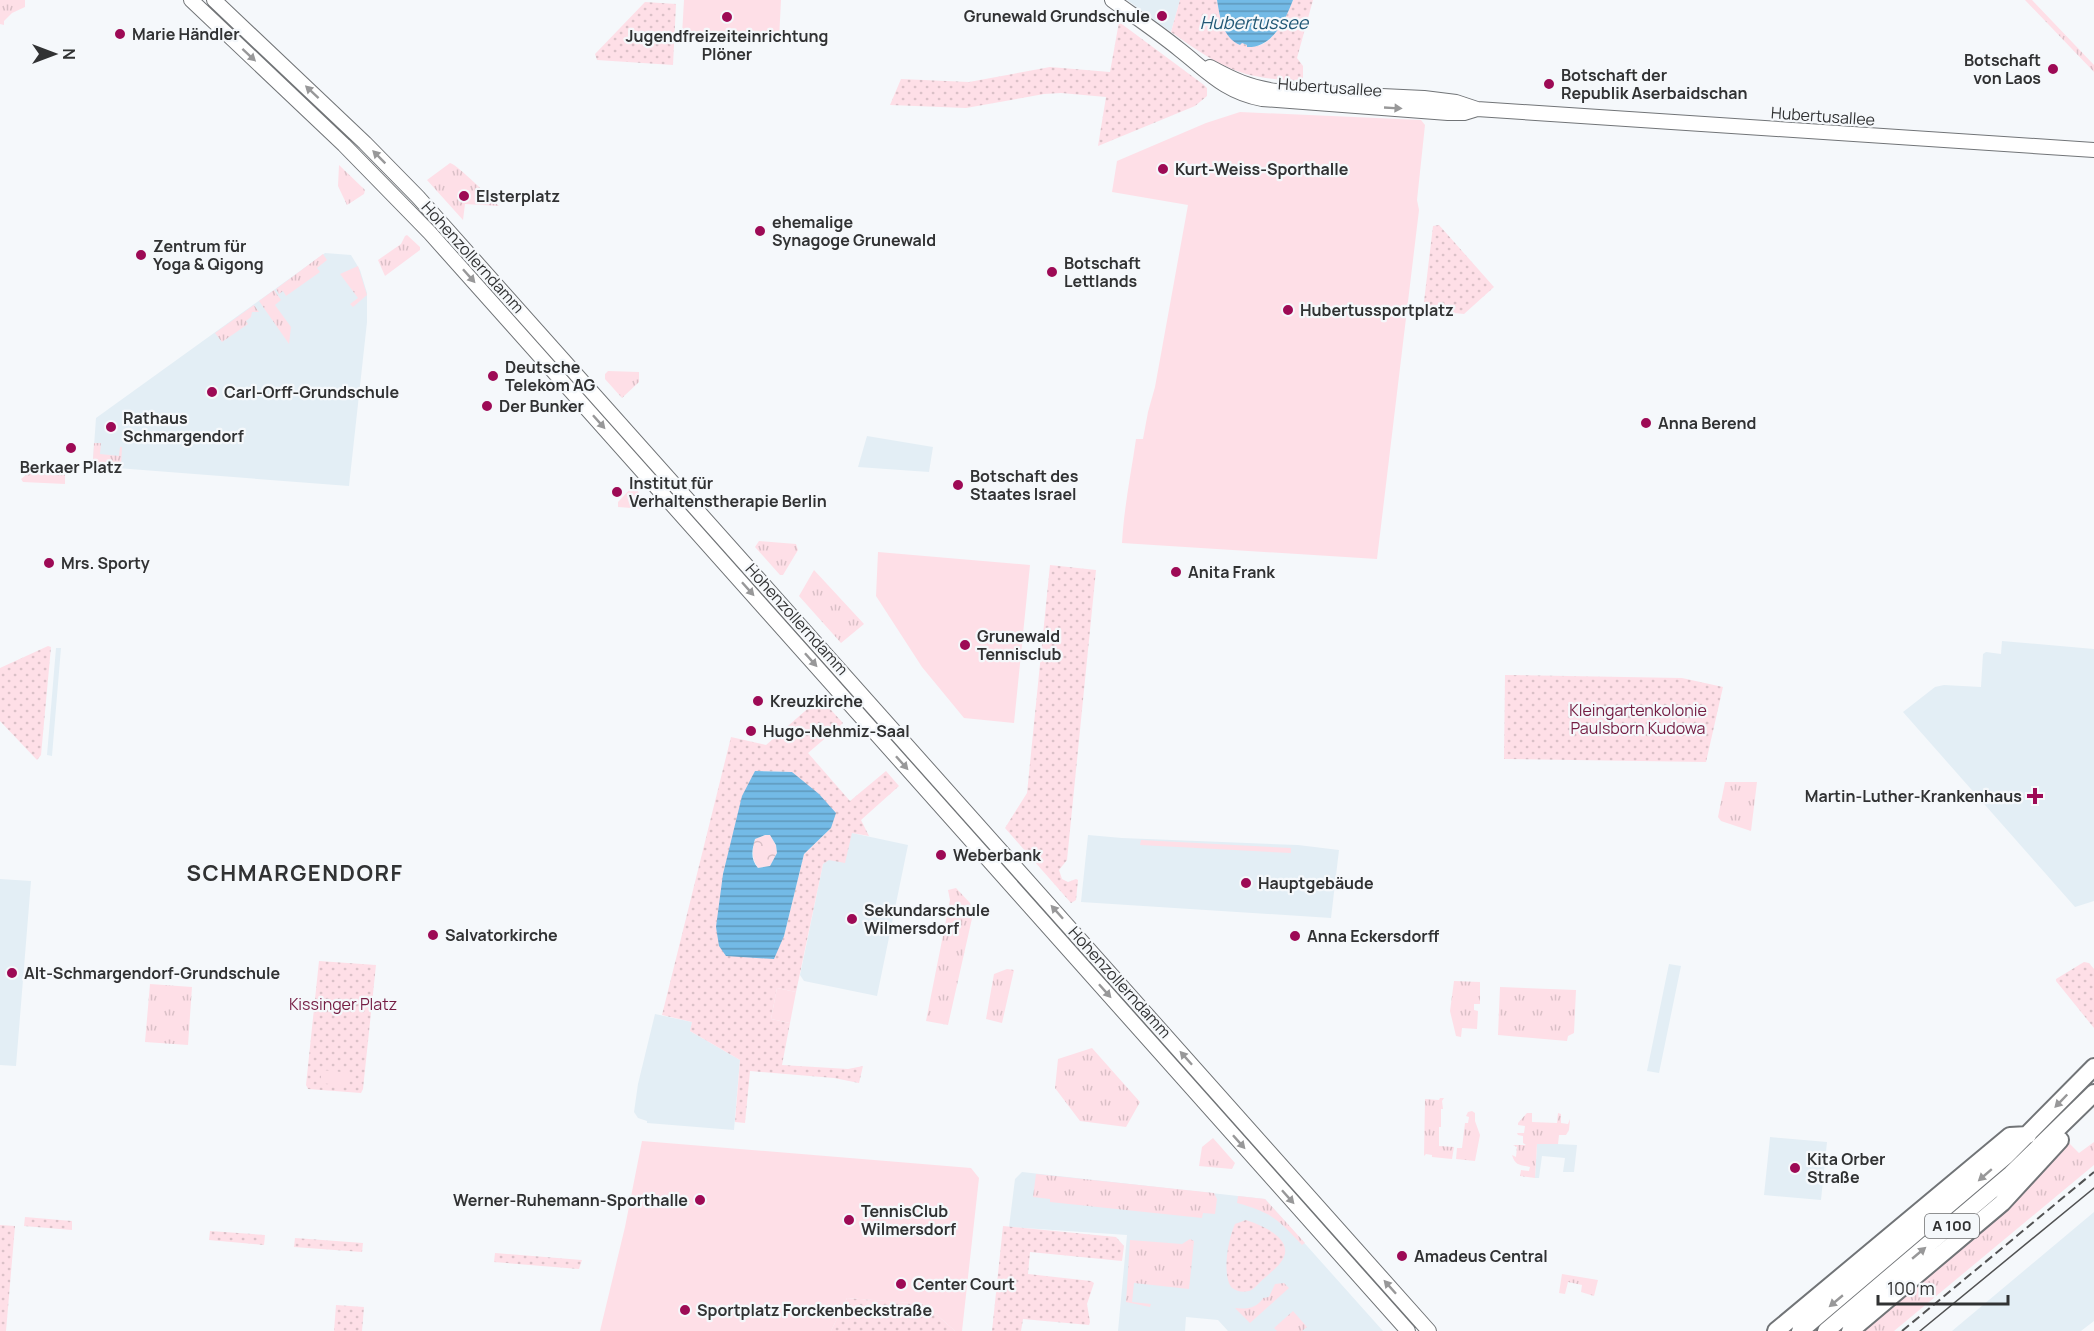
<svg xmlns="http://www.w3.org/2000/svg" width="2094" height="1331" font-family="Manrope,sans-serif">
<defs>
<pattern id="grass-tufts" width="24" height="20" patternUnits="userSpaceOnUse" patternTransform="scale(1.5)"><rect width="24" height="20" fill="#fedfe7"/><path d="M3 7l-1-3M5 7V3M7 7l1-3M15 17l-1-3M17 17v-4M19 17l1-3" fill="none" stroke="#dac0c7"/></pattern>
<pattern id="forest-crowns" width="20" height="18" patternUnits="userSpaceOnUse" patternTransform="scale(1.5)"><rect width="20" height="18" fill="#fedfe7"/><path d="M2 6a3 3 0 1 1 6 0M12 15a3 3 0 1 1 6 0" fill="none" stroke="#dac0c7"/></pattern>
<pattern id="park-dots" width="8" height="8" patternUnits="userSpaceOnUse" patternTransform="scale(1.5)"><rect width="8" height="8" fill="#fedfe7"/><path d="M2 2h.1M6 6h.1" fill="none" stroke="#dac0c7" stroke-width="1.8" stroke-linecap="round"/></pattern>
<pattern id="water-rules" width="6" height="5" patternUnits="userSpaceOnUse" patternTransform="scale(1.5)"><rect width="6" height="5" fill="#73bae6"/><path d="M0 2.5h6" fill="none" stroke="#5f98bb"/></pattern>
</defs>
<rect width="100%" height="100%" fill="#f5f8fb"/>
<path fill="#e3eef5" d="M1127,0h53l-9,32z
M325,253l26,2 9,15 7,23v29l-18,164 -245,-19 -11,-7 3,-42z
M867,436l66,11 -4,25 -71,-5z
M2002,641l92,8v252l-19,6 -172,-195 32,-25 9,-2 37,2 2,-33 3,-2 15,2z
M56,648h5l-9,108 -5,-1z
M852,833l56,12 -31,151 -73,-15 -4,-6 23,-111z
M1088,835l34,3 176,7 41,5 -8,68 -250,-16z
M0,879l31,2 -15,185 -16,-1z
M1669,964l12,2 -22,107 -12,-2z
M655,1014l37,8 -2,9 50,29 -6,70 -87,-7v-2l-9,-3 -4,-6 4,-28z
M1770,1137l57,5 -6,58 -57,-5z
M1537,1143l40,2 -3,27h-11l2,-14 -23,-2 -3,22h-4z
M1022,1172l243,27 118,132h-155l-10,-11 -32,-3 -1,14h-67l9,-96 -118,-8 6,-48z
M2094,1212v109l-13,10h-129z"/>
<path fill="url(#grass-tufts)" d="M0,0h25v7l-13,6 -8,8v4l-4,-1z
M2025,0h7l62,65v7z
M450,163c8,2 40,35 49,43l-34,-2 -2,16 -36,-40z
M339,165l26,25 -1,4 -17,11 -9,-19z
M407,235l13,12v3l-35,26 -7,-16 23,-16 4,-8z
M323,254l4,6 -10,8 3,4 -34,24 -3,-5 -4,3 -3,-5z
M358,266l9,29 -14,12 -3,-3 8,-6 -18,-24z
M274,290l7,10 -6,5 16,22 -2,17 -30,-43z
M254,305l5,7h-7l-1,5 -5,4 2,3 -26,18 -7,-9z
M608,371l31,1v10l-17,16 -17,-19v-5z
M592,398l172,193 -3,6 -174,-194z
M94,443h7l-1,11 19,2 1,-9h2l-1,21c-11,-1 -20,0 -28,-8z
M42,462l11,2 12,11v9l-42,-2 -2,-3z
M633,486l15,17 -3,6 -27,-2v-5z
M759,541l37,3 2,6 -15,25h-3l-25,-28z
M814,570l50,54 -23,19 -42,-47z
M789,619l157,176 -6,5 -154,-174z
M1725,782h32l-6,49 -30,-10 -3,-4z
M956,888l14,15 3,11 -25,111 -22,-4 24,-121 -2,-10z
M1081,949l178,197 -5,5 -177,-199z
M1007,969l7,1 -12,53 -16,-4 8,-45z
M1454,981l26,1v22h-6v6l4,1 -1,18 -15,-1 -1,9 -5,-1 -6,-25z
M150,984l42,3 -4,58 -43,-3z
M1500,987l76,3 -2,43 -6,3 -1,5 -69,-6z
M1092,1048l48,54 -14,25 -46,-6 -25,-33 3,-29z
M1440,1098h4l-2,3 1,8h-2v18h-2v19l15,1 -2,12 -20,-2v-2l-6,-1 -2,2 1,-57 14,1z
M1472,1111l3,2v8l5,14 -5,26 -19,-2 1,-11h5l3,-25h3l1,-6 -3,-1 2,-4z
M1527,1113h5v9l25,1 1,-10 3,1v9l7,1 2,-5 -1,11 -3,5h-7l-1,9h-21l-2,34 -15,-2 1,-6 8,1 1,-4c-9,-2 -15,-1 -18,-12l4,2 1,-10 -4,-2h13l-3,-2v-7l-5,-1 -1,-2h7l1,-7 -7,-1v-2z
M1213,1138l22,25 -3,6 -33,-3 3,-19z
M2067,1141l12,12 15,-11v23l-200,166h-34z
M1036,1174l178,19 3,6 -2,15 -12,-1 -1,5 -152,-16v-3l-17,-2z
M1238,1196l27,3 40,44 -3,2c-23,-25 -31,-33 -65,-42z
M1190,1239l4,2 -5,48 -55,-6 -2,19 19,2 -1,3 -24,-5 4,-62 52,4z
M1562,1274l36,6 -4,16 -13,-4 1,-7 -14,-3 -3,12 -6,-1z
M1284,1283l5,5 -39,35 -15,-15c9,1 18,1 25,-6 6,-6 -1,-3 9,-5l6,-13z
M1293,1311l14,16 -5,4h-25l-3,-3z"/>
<path fill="url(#forest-crowns)" d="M765,835h5l6,10 1,8 -7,13 -12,2c-7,-10 -6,-18 -3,-29z"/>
<path fill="url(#park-dots)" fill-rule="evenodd" d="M1180,0h37c2,7 2,17 5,23 3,5 9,10 13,14 28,28 49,-14 58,-37h20l-16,58 6,8v15c-19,-1 -38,-2 -57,-7 -28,-8 -52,-26 -75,-42z
M645,2l31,2 -3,61 -76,-5 -2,-6z
M1119,22l85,63 3,3v8l-12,10 -97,40 8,-49 -45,-4 -17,1 -78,14 -76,-3 11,-26 68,3 81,-15 60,5z
M1439,225l55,62 -30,27 -41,-4 10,-84z
M1050,565l46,5 -29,290 -8,10 3,9 6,3 8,-3 2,1 -2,20 -5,3 -66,-75 22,-35z
M48,646l3,1 -10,108 -4,5 -37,-39v-53z
M1505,675l177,3 41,9 -17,75 -202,-3z
M820,698l23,25 -35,30 42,48 36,-30 13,15 -38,34 8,16 -17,-3 -7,30 -16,-3 -6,4 -27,128 -19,-4 -6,31 19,4 -8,42 66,4 15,-3 -4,17 -25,-5 -84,-7 -5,52 -10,-1 5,-62 -50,-29 2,-9 -30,-7 69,-278 35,8zM755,771l37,1 39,56 -27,26 -20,82 -65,10z
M319,961l57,4 -13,124 -2,4 -53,-4 -2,-4z
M2084,962l5,1 5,6v59l-38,-47v-2z
M25,1217l47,4v9l-48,-4z
M1246,1220c15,5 48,18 37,39 -3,6 -11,12 -16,17 -6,4 -12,13 -18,15 -7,2 -13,0 -18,-4 -9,-14 -3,-48 4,-63z
M0,1225l15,1 -9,105h-6z
M1003,1226l113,11 8,9 -2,15 -92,-9 -2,22 63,7 3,2 -7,21 3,18 -1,3 -66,-6 -2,12h-29z
M210,1231l55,4 -1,10 -55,-5z
M295,1238l68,5 -1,9 -68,-5z
M495,1253l87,7 -3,9 -85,-7z
M847,1298l78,6v5l12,6 18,16h-124z
M336,1305l28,2 -2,24h-28z"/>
<path fill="#fedfe7" d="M684,0h97l-2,40 -97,-5z
M1240,112l181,8 4,5 -8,75 2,10 -42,349 -255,-16c2,-36 9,-69 14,-104h7l5,-27 7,-25 33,-182 -76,-13 5,-31 89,-38z
M878,552l152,13 -16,158 -50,-5 -42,-51 -46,-71z
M1141,840l150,8v5l-151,-8z
M777,988l19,4 -6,31 -19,-4z
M322,1070l28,3 -1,13 -29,-3z
M642,1141l329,27 8,10 -17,153h-7l-18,-16 -13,-6 1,-5 -78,-6 -16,33h-231l25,-104z"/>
<path fill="url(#water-rules)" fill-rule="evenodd" d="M1217,0h76c-8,21 -21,48 -46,47v-2l-5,-2 -2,2c-17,-7 -20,-27 -23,-45z
M755,771l37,1 27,22 17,19 -5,15 -27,26 -20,82 -10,23 -48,-3 -7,-10 -3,-19 7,-53 19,-78zM765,835h5l6,10 1,8 -7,13 -12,2c-8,-9 -6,-18 -3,-29z"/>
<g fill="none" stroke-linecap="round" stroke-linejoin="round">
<defs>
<path id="secondary" d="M191,0l153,145 86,88 978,1098
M214,0l151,143 53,54 1011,1134
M1112,0c22,16 46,32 68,50 28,22 45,42 82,49l186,14h16l13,-4 617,41
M1210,67c24,13 39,20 66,24l148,7 32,4 21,7"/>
<path id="motorway" d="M1776,1331l234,-195 18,-1
M1800,1331l206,-175 88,-89
M1826,1331l185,-157 83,-81
M1850,1331l152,-128 58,-63"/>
</defs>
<use href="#secondary" stroke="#717477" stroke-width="16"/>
<use href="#motorway" stroke="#717477" stroke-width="20"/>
<use href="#secondary" stroke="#fff" stroke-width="14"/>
<use href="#motorway" stroke="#fff" stroke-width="16"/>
<path stroke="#515253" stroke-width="1.5" d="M1920,1331l174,-143"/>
<path stroke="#515253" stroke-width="2" stroke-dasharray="9 4.5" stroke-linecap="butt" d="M1902,1331l192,-159"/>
</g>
<defs><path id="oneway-solid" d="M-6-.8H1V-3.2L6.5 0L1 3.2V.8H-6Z" transform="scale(1.5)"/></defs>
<g fill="#989899">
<use href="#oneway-solid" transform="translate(249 55) rotate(43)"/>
<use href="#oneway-solid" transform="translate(312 92) rotate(-137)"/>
<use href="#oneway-solid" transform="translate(1393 108) rotate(3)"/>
<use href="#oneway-solid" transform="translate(379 157) rotate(-135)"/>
<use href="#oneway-solid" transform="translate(469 276) rotate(48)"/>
<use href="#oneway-solid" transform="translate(599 422) rotate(48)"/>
<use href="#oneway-solid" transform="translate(748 589) rotate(48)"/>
<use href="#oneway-solid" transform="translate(811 660) rotate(48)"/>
<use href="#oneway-solid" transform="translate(902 763) rotate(48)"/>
<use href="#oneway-solid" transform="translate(1057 912) rotate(-132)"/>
<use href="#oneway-solid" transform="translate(1105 991) rotate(48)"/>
<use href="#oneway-solid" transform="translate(1186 1058) rotate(-132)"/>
<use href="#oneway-solid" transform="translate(2061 1101) rotate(134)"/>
<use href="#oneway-solid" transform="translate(1239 1142) rotate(48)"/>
<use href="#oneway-solid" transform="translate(1985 1175) rotate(139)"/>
<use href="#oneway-solid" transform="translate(1288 1197) rotate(48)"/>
<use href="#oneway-solid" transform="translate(1919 1253) rotate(-40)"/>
<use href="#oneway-solid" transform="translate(1390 1287) rotate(-132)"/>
<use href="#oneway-solid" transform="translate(1836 1301) rotate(140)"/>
</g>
<g fill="#9d0a55" stroke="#f5f8fb" stroke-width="2">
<circle cx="1162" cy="16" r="6"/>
<circle cx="727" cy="17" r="6"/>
<circle cx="120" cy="34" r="6"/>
<circle cx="2053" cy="69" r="6"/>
<circle cx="1549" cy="84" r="6"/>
<circle cx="1163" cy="169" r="6"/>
<circle cx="464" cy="196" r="6"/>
<circle cx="760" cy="231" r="6"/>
<circle cx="141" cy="255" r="6"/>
<circle cx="1052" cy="272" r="6"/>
<circle cx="1288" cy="310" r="6"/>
<circle cx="493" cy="376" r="6"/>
<circle cx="212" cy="392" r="6"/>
<circle cx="487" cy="406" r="6"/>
<circle cx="1646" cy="423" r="6"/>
<circle cx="111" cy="427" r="6"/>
<circle cx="71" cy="448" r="6"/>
<circle cx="958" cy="485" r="6"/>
<circle cx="617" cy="492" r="6"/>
<circle cx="49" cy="563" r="6"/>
<circle cx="1176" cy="572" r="6"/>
<circle cx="965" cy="645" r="6"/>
<circle cx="758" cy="701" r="6"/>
<circle cx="751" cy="731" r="6"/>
<path d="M2032 787h6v6h6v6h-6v6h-6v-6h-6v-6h6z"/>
<circle cx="941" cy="855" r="6"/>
<circle cx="1246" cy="883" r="6"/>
<circle cx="852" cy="919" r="6"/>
<circle cx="433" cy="935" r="6"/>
<circle cx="1295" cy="936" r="6"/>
<circle cx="12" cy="973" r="6"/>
<circle cx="1795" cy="1168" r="6"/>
<circle cx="700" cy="1200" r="6"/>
<circle cx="849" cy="1220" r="6"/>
<circle cx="1402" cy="1256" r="6"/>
<circle cx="901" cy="1284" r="6"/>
<circle cx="685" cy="1310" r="6"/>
</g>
<g text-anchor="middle" stroke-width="4.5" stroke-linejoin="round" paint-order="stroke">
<rect fill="#f5f8fb" stroke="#6c6d6f" stroke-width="1.5" x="1925" y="1214" width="54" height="24" rx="4.5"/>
<g font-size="15" font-weight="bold" fill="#313233">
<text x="1952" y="1231">A 100</text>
</g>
<g font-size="16" font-weight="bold" fill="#313233" stroke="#f5f8fb" text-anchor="start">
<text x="1150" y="22" text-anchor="end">Grunewald Grundschule</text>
<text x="132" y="40">Marie Händler</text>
<text x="727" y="42" text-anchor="middle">Jugendfreizeiteinrichtung<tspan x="727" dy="18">Plöner</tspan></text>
<text x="2041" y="66" text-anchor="end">Botschaft<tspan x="2041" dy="18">von Laos</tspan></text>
<text x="1561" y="81">Botschaft der<tspan x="1561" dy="18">Republik Aserbaidschan</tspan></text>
<text x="1175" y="175">Kurt-Weiss-Sporthalle</text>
<text x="476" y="202">Elsterplatz</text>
<text x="772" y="228">ehemalige<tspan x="772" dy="18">Synagoge Grunewald</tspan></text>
<text x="153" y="252">Zentrum für<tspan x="153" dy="18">Yoga &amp; Qigong</tspan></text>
<text x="1064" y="269">Botschaft<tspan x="1064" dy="18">Lettlands</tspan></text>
<text x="1300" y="316">Hubertussportplatz</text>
<text x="505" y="373">Deutsche<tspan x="505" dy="18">Telekom AG</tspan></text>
<text x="224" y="398">Carl-Orff-Grundschule</text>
<text x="499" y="412">Der Bunker</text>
<text x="123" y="424">Rathaus<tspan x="123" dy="18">Schmargendorf</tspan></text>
<text x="1658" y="429">Anna Berend</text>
<text x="71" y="473" text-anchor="middle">Berkaer Platz</text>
<text x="970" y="482">Botschaft des<tspan x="970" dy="18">Staates Israel</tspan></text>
<text x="629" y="489">Institut für<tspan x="629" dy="18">Verhaltenstherapie Berlin</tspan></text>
<text x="61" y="569">Mrs. Sporty</text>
<text x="1188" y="578">Anita Frank</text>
<text x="977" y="642">Grunewald<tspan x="977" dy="18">Tennisclub</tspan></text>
<text x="770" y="707">Kreuzkirche</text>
<text x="763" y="737">Hugo-Nehmiz-Saal</text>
<text x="2022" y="802" text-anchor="end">Martin-Luther-Krankenhaus</text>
<text x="953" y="861">Weberbank</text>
<text x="1258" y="889">Hauptgebäude</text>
<text x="864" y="916">Sekundarschule<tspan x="864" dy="18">Wilmersdorf</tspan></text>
<text x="445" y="941">Salvatorkirche</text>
<text x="1307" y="942">Anna Eckersdorff</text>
<text x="24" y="979">Alt-Schmargendorf-Grundschule</text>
<text x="1807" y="1165">Kita Orber<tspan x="1807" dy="18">Straße</tspan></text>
<text x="688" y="1206" text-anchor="end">Werner-Ruhemann-Sporthalle</text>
<text x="861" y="1217">TennisClub<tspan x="861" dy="18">Wilmersdorf</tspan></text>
<text x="1414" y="1262">Amadeus Central</text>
<text x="913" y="1290">Center Court</text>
<text x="697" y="1316">Sportplatz Forckenbeckstraße</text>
</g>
<g font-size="16" fill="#313233" stroke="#f5f8fb">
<text transform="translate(1330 87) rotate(4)" y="6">Hubertusallee</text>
<text transform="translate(1823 116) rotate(4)" y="6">Hubertusallee</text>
<text transform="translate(473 257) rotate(48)" y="6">Hohenzollerndamm</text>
<text transform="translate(797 619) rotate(48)" y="6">Hohenzollerndamm</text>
<text transform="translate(1120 982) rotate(48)" y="6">Hohenzollerndamm</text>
</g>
<g font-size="16" fill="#751d43" stroke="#f5f8fb">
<text x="1638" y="716">Kleingartenkolonie<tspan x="1638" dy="18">Paulsborn Kudowa</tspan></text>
<text x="343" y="1010">Kissinger Platz</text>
</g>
<g font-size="18" font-style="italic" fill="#215775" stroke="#f5f8fb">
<text x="1254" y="29">Hubertussee</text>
</g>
<g font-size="22" font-weight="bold" letter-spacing="1.5" fill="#313233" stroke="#f5f8fb">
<text x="295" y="881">SCHMARGENDORF</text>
</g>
</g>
<g transform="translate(54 54) rotate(90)" stroke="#f5f8fb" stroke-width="4.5" paint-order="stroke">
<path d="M0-4.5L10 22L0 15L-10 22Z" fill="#313233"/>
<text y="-9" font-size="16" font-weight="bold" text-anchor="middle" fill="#313233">N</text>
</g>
<path d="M1878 1295v9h130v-9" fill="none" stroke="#313233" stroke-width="3"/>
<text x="1887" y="1295" font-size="18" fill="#313233" stroke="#f5f8fb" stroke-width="4.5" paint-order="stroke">100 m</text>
</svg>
